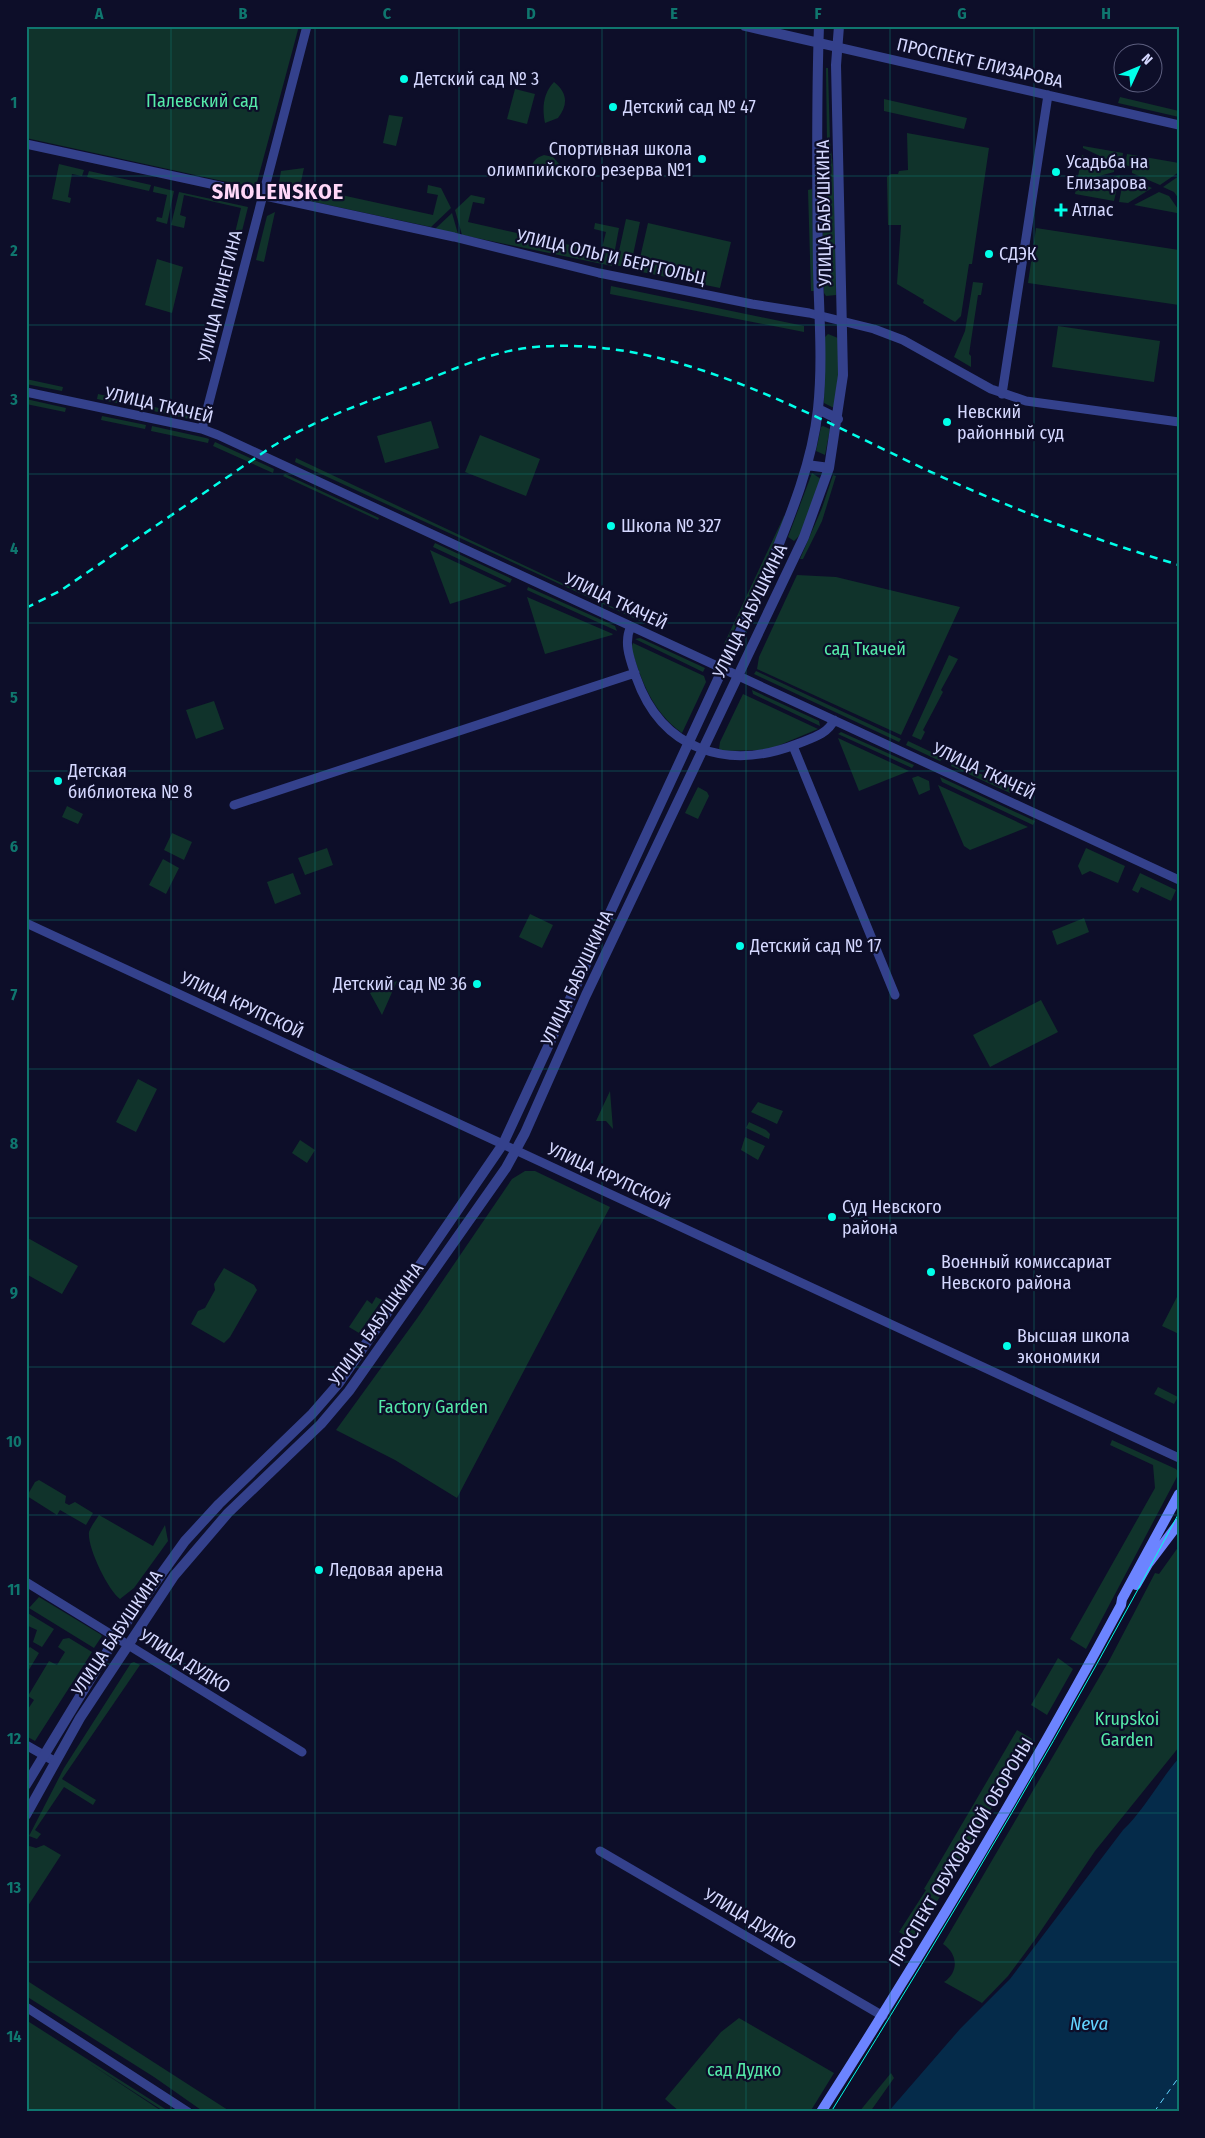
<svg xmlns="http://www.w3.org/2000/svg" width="1205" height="2138" font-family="'Fira Sans Condensed',sans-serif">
<rect width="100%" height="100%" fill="#0d0e29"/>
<path fill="#10332b" d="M26,26h273l-43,160 -6,1 -224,-49z
M826,68h2l2,74 5,41 1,112 -10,1 -2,-3 -2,-111 5,-40z
M554,82c14,11 14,23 4,36l-13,5c-3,-14 -2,-30 9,-41z
M515,89l20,5 -8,30 -20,-5z
M1120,97l59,14v6l-61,-14z
M884,99l83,19 -3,11 -80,-18z
M389,115l14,2 -7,29 -13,-3z
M907,133l82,15 -17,116h-3l-8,52 -6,6 -32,-19 1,-3 -27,-16 4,-59h-13l-1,-48 4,-3h7l1,-3 9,-1z
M1083,146l40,7 -2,13 -38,-18z
M1127,154l52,9v9l-19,13 -28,-12v-6l-7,-2z
M544,155l9,2 7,8 -14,8 -15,2c-1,-10 3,-17 13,-20z
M1082,155l32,15v2l-37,10z
M59,164l25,6 -2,6 -10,-2 -4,23 3,1 -1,5 -18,-4z
M304,168l-4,18 133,29 5,-20 -11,-2 1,-8 13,3 10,20 -20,19 -154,-33 4,-23z
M89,171l62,14 -2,6 -62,-14z
M1120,175l-6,26 -39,-7 1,-6z
M1179,176v23l-5,-7 -11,-5z
M1129,178l23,10 -24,15 -9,-1 4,-20z
M154,186l20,5 -7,33 -11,-3 1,-4 5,1 5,-23 -14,-3z
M812,189l2,102h-3l-3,-101z
M179,192l69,15 -7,28 -6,-2 6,-25 -57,-13 -4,20 6,2 -2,11 -13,-3z
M1159,192l10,4 9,13 -1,4 -43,-8z
M471,195l14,3 -1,6 -11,-2 -5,20 133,30 5,-20 -12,-3 1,-6 24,5 -7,38 -150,-31 -7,-25z
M275,212l-11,50 -8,-2 11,-44z
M452,213l6,21 -23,-5z
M626,219l14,3 -10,47 -14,-4z
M648,223l83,19 -11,46 -83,-17z
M1036,228l143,22v55l-151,-22z
M157,259l26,8 -11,46 -27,-8z
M973,282l10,1 -2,12h-3l-9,59 2,2v11l-17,-10 11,-26z
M611,286l193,40v6l-194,-38z
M1058,326l102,15 -6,41 -102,-15z
M828,334l10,4v40l-4,30 -10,-5 1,-66z
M26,379l37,8 -1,4 -36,-7z
M98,394l45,10 -1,4 -45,-9z
M26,399l40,9 -1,4 -39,-8z
M150,406l40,9 -1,4 -40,-9z
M102,416l44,9 -1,4 -44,-9z
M431,421l8,27 -54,15 -8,-27z
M152,426l54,12 3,1 -1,4 -57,-12z
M823,426l7,3 -5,26 -9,-4 5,-24z
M480,435l60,24 -14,37 -61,-24z
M215,442l59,27 -1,4 -60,-27z
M296,458l344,162v1l-345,-159z
M812,473l9,6 -21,56 -6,6 -6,-4z
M285,474l94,44 -1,2 -95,-44z
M833,475l3,1 -14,45 -19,38h-3l22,-51z
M784,516h3l-60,129 -3,-1z
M435,543l77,36 -2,4 -77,-36z
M430,550l77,36 -57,18z
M797,575l39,2 124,30 -59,128 -144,-66 2,-12z
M528,587l87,39 2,5 -90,-41z
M527,597l86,37 -1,1 -67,19z
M640,638l65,30 -2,4 -68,-33z
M633,643l71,33 2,6 -24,51c-30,-22 -40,-51 -51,-85z
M949,655l9,4 -17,31 2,2 -20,38 2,2 -4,8 -9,-4z
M756,671l145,68 -2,3 -145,-68z
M752,690l67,31 1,5 -67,-32z
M743,694l75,35 -50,21 -45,1 -4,-2 1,-7z
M214,701l10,28 -28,10 -10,-29z
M841,732l73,33 -2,3 -74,-34z
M838,738l71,33 -50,20z
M908,741l36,17 -4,3 -34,-16z
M952,761l60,27 -2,5 -59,-27z
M918,776l11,5 1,9 -11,5 -7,-17z
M940,777l95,44 -2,4 -91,-43z
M938,785l90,42 -58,23 -6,-4z
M698,787l9,5 2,4 -11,23 -13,-6z
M67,806l16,8 -5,10 -16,-7z
M172,833l20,9 -8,18 -20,-10z
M327,848l6,17 -28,10 -7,-17z
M1086,848l39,18 -7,17 -28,-12 -8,4 -4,-9z
M163,859l16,9 -13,26 -17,-9z
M293,873l8,21 -26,10 -8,-22z
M1140,873l36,17 -5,11 -30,-14 -3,6 -6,-3z
M530,914l23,11 -11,23 -23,-11z
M1084,918l5,14 -32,13 -5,-14z
M397,981l-15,34 -12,-22z
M1041,1000l17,32 -68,35 -17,-32z
M138,1079l19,10 -21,43 -20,-10z
M610,1091l3,38 -7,-8h-10z
M758,1102l25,9 -6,13 -26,-12z
M749,1122l17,8 4,4 -1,5 -23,-11z
M745,1137l20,9 -7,14 -17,-10z
M300,1140l15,10 -8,13 -15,-10z
M525,1171h10l75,36 -153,291 -62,-38 -59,-30 82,-113 94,-138z
M26,1237l52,29 -16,28 -36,-20z
M224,1268l30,17 3,5 -27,47 -6,6 -33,-19 7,-13 7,-3 10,-18 -1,-6z
M1179,1293v41l-17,-8z
M376,1297l6,3 -23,33 -10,-6 18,-27 5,4z
M1158,1387l20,10 -4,7 -20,-10z
M1112,1440l64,29 3,4 -93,176 -16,-10 85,-151 -2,-23 -43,-20z
M39,1480l27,16 -1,7 4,2 6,-3 18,11 -7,12 -26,-15 -3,5 -30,-19 8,-14z
M99,1515l54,31 12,-21 3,16 -34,47 -14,11c-12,-9 -33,-52 -31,-67 2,-6 7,-12 10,-17z
M1179,1546v201l-84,104 -61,90 -26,35 -26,27 -38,-21c15,-10 14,-28 -1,-38l167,-285 45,-86 4,1z
M39,1597l61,37 2,2 -8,12 -65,-40z
M26,1612l28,17 -12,18 -9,-5 4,-12 -11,-5z
M69,1638l23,14 -57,89 -9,-5v-24l8,-12 -6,-4 21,-35 8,4 8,-13 -7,-5 5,-8z
M30,1647l9,6 -12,20 -1,-22z
M1058,1658l15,11 -26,46 -16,-10z
M134,1662l6,3 -78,114 34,21 -3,5 -29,-18 -29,43 6,4 -4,5 -8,-3 35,-68 67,-105z
M1017,1730l15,9 -118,202 -15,-9 27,-42 -2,-1z
M26,1845l10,3 8,-3 17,10 -35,54z
M26,1980l205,132h-27l-50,-35 -128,-81z
M739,2018l95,55 -24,39h-130l-15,-13 56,-67z
M26,2020l144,92h-5l-76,-49 74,49h-137z
M891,2073l3,5 -24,34h-11z"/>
<path fill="#052b4a" d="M1179,1758v354h-291l72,-83 50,-50 113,-149c22,-21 36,-49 56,-72z"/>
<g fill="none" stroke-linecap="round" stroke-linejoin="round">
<path stroke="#63d4ff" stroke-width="1" stroke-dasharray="6 5" stroke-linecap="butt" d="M1154,2112l25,-35"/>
<path stroke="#34418c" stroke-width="9" d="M837,47l342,78
M26,144l428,93 145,36 153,31 57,9 65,16 29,11 88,49 35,12 153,21
M26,392l176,37 16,6 961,445
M1002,394l46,-299
M202,429l105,-403
M631,626c-8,17 -1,33 5,51 26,74 92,94 161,67 15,-6 31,-10 37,-24
M793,746l102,249
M234,805l401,-132
M26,923l1153,535
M26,1582l276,170
M26,1745l28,16
M600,1851l283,165
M26,2007l162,105"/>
<path stroke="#34418c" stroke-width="10" d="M745,26l92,21
M818,409l20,10
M807,465l22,3
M26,1785l90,-148 69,-96 34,-37 93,-90 27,-31 164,-239 265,-573c21,-52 44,-106 50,-162 5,-47 1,-94 0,-140 -1,-81 -2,-162 1,-243
M26,1815l54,-97 94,-142 54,-63 93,-89 28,-33 157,-223 19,-35 61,-138 218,-458 25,-69 14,-93 -7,-310 3,-39"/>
<path stroke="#6c84ff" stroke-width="10" d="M1136,1585l12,-21 31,-41
M821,2112c106,-166 207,-334 300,-507l1,-6 57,-105"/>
<path stroke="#01ffe9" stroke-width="1" d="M831,2112c122,-196 240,-395 348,-599"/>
<path stroke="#01ffe9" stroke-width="2.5" stroke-dasharray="8 6" stroke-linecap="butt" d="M26,608l34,-17 213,-145c47,-29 99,-46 151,-65 35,-14 73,-31 111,-34 140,-12 276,69 398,126 79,36 162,67 246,92"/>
</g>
<path fill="none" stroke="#0f766e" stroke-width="1" stroke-opacity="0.55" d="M171,26v2086M315,26v2086M459,26v2086M602,26v2086M746,26v2086M890,26v2086M1034,26v2086M26,176h1153M26,325h1153M26,474h1153M26,623h1153M26,771h1153M26,920h1153M26,1069h1153M26,1218h1153M26,1367h1153M26,1515h1153M26,1664h1153M26,1813h1153M26,1962h1153"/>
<g fill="#01ffe9" stroke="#0d0e29" stroke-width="2">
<circle cx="404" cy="79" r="5"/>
<circle cx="613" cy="107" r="5"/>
<circle cx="702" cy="159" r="5"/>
<circle cx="1056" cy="172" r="5"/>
<path d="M1058.5 202.5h5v5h5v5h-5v5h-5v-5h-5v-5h5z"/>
<circle cx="989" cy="254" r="5"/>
<circle cx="947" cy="422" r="5"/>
<circle cx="611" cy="526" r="5"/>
<circle cx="58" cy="781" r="5"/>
<circle cx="740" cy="946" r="5"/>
<circle cx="477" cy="984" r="5"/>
<circle cx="832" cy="1217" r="5"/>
<circle cx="931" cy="1272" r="5"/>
<circle cx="1007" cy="1346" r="5"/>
<circle cx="319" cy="1570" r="5"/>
</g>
<g text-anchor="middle" stroke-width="4.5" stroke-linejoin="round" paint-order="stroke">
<g font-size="18" fill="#d5d8ff" stroke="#0d0e29">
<text transform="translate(980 63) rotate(13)" y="6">ПРОСПЕКТ ЕЛИЗАРОВА</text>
<text transform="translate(824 213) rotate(-91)" y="6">УЛИЦА БАБУШКИНА</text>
<text transform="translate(611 257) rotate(13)" y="6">УЛИЦА ОЛЬГИ БЕРГГОЛЬЦ</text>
<text transform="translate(220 296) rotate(-76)" y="6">УЛИЦА ПИНЕГИНА</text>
<text transform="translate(159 405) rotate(13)" y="6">УЛИЦА ТКАЧЕЙ</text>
<text transform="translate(616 601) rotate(25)" y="6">УЛИЦА ТКАЧЕЙ</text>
<text transform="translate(750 611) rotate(-64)" y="6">УЛИЦА БАБУШКИНА</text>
<text transform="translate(984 771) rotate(25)" y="6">УЛИЦА ТКАЧЕЙ</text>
<text transform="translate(577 978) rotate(-65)" y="6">УЛИЦА БАБУШКИНА</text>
<text transform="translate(242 1005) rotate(25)" y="6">УЛИЦА КРУПСКОЙ</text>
<text transform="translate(609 1176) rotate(25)" y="6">УЛИЦА КРУПСКОЙ</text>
<text transform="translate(376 1324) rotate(-54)" y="6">УЛИЦА БАБУШКИНА</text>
<text transform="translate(117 1633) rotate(-56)" y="6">УЛИЦА БАБУШКИНА</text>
<text transform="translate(185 1661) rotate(32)" y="6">УЛИЦА ДУДКО</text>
<text transform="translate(961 1852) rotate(-59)" y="6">ПРОСПЕКТ ОБУХОВСКОЙ ОБОРОНЫ</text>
<text transform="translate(750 1919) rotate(30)" y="6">УЛИЦА ДУДКО</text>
</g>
<g font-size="18" fill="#d5d8ff" stroke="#0d0e29" text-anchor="start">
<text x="414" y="85">Детский сад № 3</text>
<text x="623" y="113">Детский сад № 47</text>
<text x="692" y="155" text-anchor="end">Спортивная школа<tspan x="692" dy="21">олимпийского резерва №1</tspan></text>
<text x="1066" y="168">Усадьба на<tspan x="1066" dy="21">Елизарова</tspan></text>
<text x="1072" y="216">Атлас</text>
<text x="999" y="260">СДЭК</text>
<text x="957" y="418">Невский<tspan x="957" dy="21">районный суд</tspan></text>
<text x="621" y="532">Школа № 327</text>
<text x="68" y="777">Детская<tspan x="68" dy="21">библиотека № 8</tspan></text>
<text x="750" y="952">Детский сад № 17</text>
<text x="467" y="990" text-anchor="end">Детский сад № 36</text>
<text x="842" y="1213">Суд Невского<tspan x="842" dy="21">района</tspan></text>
<text x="941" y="1268">Военный комиссариат<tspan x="941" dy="21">Невского района</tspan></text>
<text x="1017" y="1342">Высшая школа<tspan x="1017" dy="21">экономики</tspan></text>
<text x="329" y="1576">Ледовая арена</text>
</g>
<g font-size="18" fill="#55eba9" stroke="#0d0e29">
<text x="202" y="107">Палевский сад</text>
<text x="865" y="655">сад Ткачей</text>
<text x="433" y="1413">Factory Garden</text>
<text x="1127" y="1725">Krupskoi<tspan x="1127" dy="21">Garden</tspan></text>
<text x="744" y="2076">сад Дудко</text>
</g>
<g font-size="19" font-style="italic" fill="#63d4ff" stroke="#0d0e29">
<text x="1089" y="2030">Neva</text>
</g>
<g font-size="22" font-weight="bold" letter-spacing="1" fill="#ffd7f8" stroke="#0d0e29">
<text x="278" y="199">SMOLENSKOE</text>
</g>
</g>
<rect width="1205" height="2138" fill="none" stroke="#0d0e29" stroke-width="55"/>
<g transform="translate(1138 68) rotate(46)"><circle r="24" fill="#0d0e29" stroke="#5d5f7f"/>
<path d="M0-4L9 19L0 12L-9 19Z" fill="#01ffe9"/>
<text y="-8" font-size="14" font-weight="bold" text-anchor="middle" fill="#d5d8ff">N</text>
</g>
<rect x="28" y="28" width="1150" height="2082" fill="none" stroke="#0f766e" stroke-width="2"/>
<g font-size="16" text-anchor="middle" font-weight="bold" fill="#0f766e">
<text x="99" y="19">A</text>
<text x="243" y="19">B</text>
<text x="387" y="19">C</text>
<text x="531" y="19">D</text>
<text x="674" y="19">E</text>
<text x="818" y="19">F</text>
<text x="962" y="19">G</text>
<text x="1106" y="19">H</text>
<text x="14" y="108">1</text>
<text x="14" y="256">2</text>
<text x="14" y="405">3</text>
<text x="14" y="554">4</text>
<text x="14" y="703">5</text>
<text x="14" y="852">6</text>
<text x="14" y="1000">7</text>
<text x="14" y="1149">8</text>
<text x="14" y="1298">9</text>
<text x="14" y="1447">10</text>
<text x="14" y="1595">11</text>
<text x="14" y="1744">12</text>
<text x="14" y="1893">13</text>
<text x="14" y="2042">14</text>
</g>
</svg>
